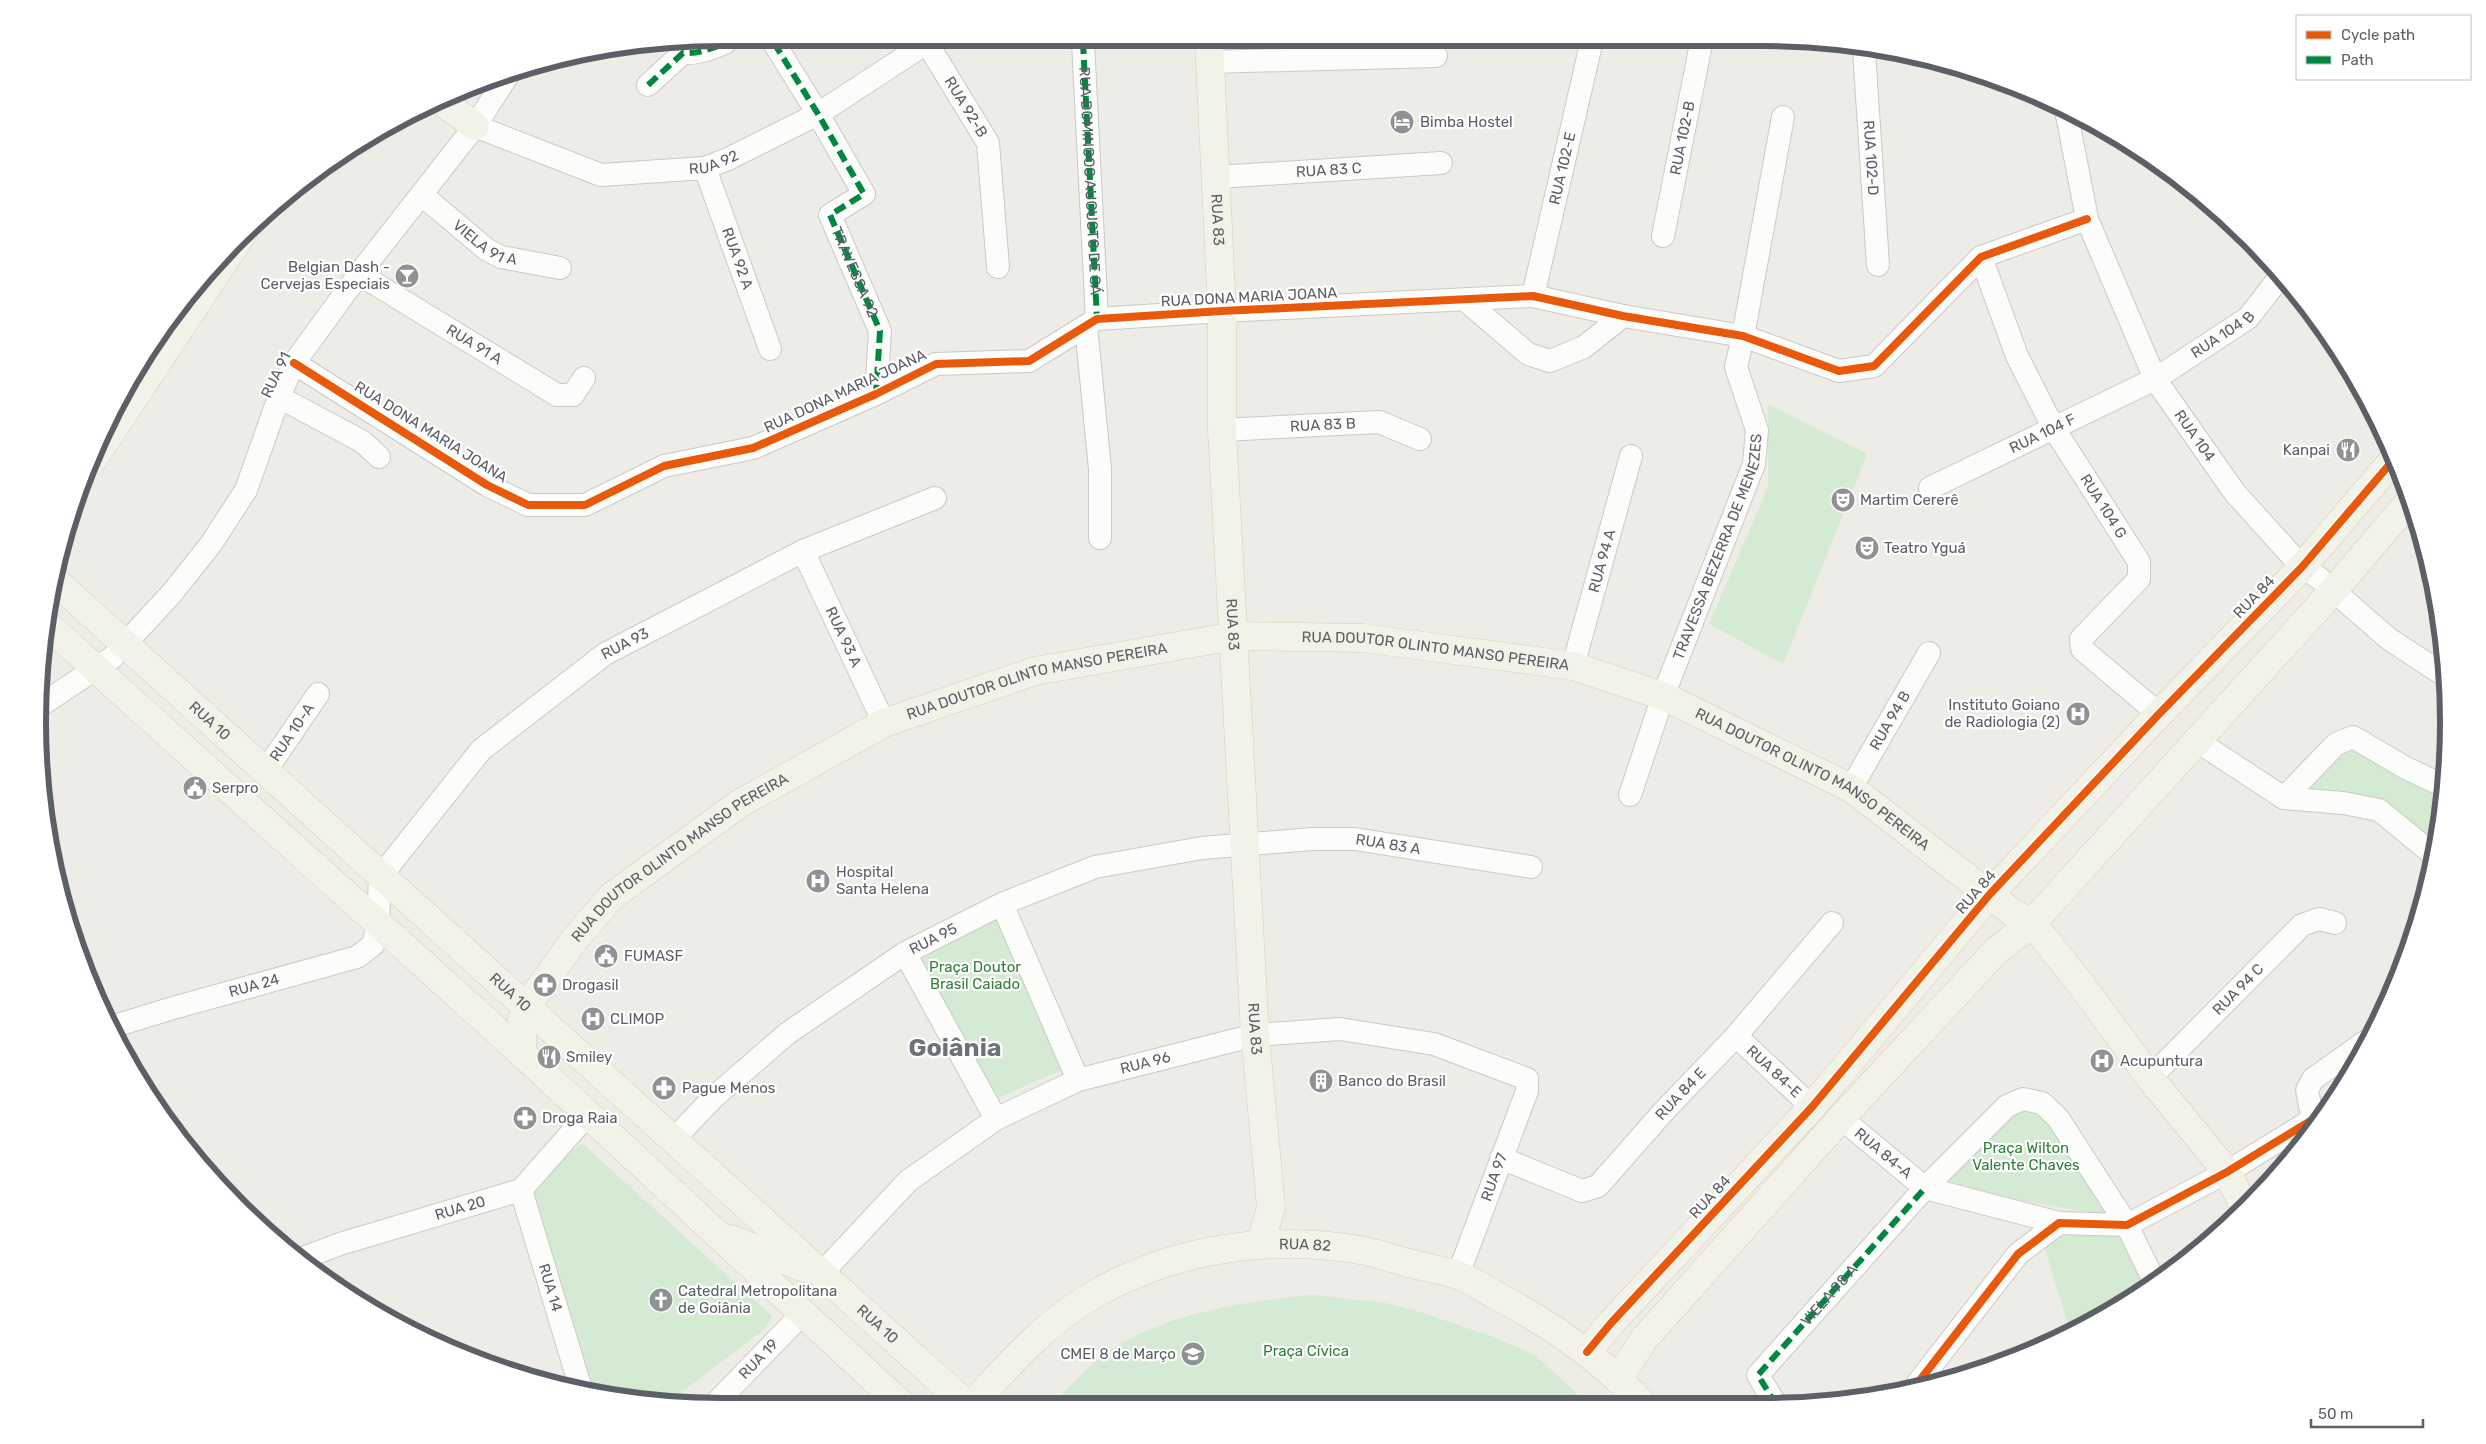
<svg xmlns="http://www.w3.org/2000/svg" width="2486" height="1444" font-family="Rubik,sans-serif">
<rect width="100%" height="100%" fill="#edece7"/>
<path fill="#d4ead2" d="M1768,404l99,50 -84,210 -74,-40 59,-137z
M2353,745l89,47 -6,57 -55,-46 -82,-8 33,-38z
M996,916l65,154 -65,29 -81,-142z
M2035,1110l12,6 65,95 -15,3 -161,-29 69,-68 15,-6z
M582,1143l191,174 -10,13 -95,73 -83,-16 -58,-198z
M2121,1225l26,58 -41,32 -36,16 -28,-91z
M1312,1295l73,8 26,6 83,28 41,18 54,50h-538c16,-15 32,-34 50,-48 56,-43 142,-55 211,-62z"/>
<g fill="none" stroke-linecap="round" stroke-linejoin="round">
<defs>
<g id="minor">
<path id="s1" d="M1083,42l14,277"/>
<path d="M774,43l44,71 46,80 -34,21 50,116 -4,63"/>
<path id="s2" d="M927,43l61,100 10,124"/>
<path id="s3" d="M1864,50l14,215"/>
<path d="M1210,62l226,-6"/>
<path d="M648,85l35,-32c15,1 27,-4 42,-10"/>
<path id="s4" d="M2067,115l20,104 68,160 80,114 67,74 17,11 70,61 55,36"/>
<path id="s5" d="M475,126l126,49 104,-7 23,-9 90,-45 110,-72"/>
<path id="s6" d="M705,168l65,181"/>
<path id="s7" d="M1217,177l224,-14"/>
<path id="s8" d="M422,195l64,54 15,8 59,11"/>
<path id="s9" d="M1663,236l39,-197"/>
<path id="s10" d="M1981,257l36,99 36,71 86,135v17l-58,60 1,10 77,65"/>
<path id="s11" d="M359,274l198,121h16l11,-17"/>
<path id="s12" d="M1533,296l59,-256"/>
<path d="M1465,300l63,54 22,7 34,-14 39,-31"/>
<path d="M1086,326l14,143v69"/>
<path d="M294,363l193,122 41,20h57l79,-39 89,-18 123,-54 60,-30 93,-3 68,-42 125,-8 311,-15 90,20 120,20 96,35 35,-5 107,-109 106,-38"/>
<path d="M279,397l84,45 16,15"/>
<path id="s13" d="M1222,430l157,-8 41,17"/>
<path id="s14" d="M1930,488l225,-109 93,-61 32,-41"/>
<path id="s15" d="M803,551l81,172"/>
<path id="s16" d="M1573,666l58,-210"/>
<path d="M41,705l72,-48 59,-64 39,-49 35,-54 33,-93 15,-34 65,-89 116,-148 35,-54"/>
<path d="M2197,741l87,57 59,5 36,7 56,46"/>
<path id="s17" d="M265,772l53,-78"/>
<path id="s18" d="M1851,788l78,-135"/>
<path id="s19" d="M1630,795l33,-99 91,-232 3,-34 -21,-63 7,-31 40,-219"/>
<path d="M2284,798l52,-54 17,-7 53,31 36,17"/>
<path d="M1002,904l76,176"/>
<path d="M905,953l91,166"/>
<path id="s20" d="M111,1027l62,-19 184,-51 16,-12 5,-22 2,-46 101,-127 124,-96 198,-103 132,-53"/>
<path id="s21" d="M1736,1036l76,71"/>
<path id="s22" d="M2150,1078l152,-153 17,-6 16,4"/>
<path id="s23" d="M1841,1118l84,70 134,35"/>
<path d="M2313,1121l-6,-31 6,-11 52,-37"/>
<path id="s24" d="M674,1139l40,-42 74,-64 117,-80 97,-49 93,-37 107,-19 110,-9h43l176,28"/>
<path id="s25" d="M1501,1158l81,33 16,-5 67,-76 71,-74 96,-113"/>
<path id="s26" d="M521,1190l59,196"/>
<path id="s27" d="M303,1258l37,-14 181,-54 67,-76"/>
<path id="s28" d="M822,1273l86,-92 88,-62 82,-39 177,-45 85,-6 94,15 93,35v12l-69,184"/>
<path d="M1917,1384l101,-130 41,-31 68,2 100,-53 98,-60"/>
<path id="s29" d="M714,1405l89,-92"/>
<path id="s30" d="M1776,1405l-18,-30 167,-187 82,-82 16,-7 19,4 16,15 69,107 26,54"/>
</g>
<g id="major">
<path id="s31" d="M1209,41l13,270v119l33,605 16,172 -8,28 -7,10"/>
<path d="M439,100l36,26"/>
<path d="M92,461l151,-228"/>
<path id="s32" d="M54,580l913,825"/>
<path d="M45,623l470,424 387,358"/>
<path id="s33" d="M522,1054v-34l5,-14 48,-67 37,-43 127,-92 145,-81 151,-52 199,-35 129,2 210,28 90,30 188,92 162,125 19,10 51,64 67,91 77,94 18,36"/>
<path d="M731,1239l76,30"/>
<path d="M1587,1352l25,-30 200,-215 178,-213 169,-180 143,-147 93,-109"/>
<path d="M1619,1378l25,-39 197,-221 155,-167 36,-28 301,-332 76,-89"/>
<path id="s34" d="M972,1405c37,-41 74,-83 123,-111 80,-46 174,-59 265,-44 18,3 35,10 53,14 14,4 30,6 45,11 13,5 25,13 37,20 55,29 107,64 149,110"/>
</g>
</defs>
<use href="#minor" stroke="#c9c9c8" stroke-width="24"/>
<use href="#major" stroke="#d6ceb3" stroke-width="29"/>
<use href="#minor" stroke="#fcfcfb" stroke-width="22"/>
<use href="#major" stroke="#f3f2e8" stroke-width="28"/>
<g stroke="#00873e" stroke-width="6" stroke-dasharray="12 6" stroke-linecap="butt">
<path d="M1083,42l14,277"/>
<path id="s35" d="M774,43l44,71 46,80 -34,21 50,116 -4,63"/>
<path d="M648,85l35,-32c15,1 27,-4 42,-10"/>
<path d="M1776,1405l-18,-30 167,-187"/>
</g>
<defs>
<path id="cycleway" d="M294,363l193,122 41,20h57l79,-39 89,-18 123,-54 60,-30 93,-3 68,-42 125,-8 311,-15 90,20 120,20 96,35 35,-5 107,-109 106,-38
M1587,1352l25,-30 200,-215 178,-213 169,-180 143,-147 93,-109
M1917,1384l101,-130 41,-31 68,2 100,-53 98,-60"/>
</defs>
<use href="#cycleway" stroke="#fff" stroke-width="11"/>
<use href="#cycleway" stroke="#e8590c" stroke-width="8"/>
</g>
<defs>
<symbol id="hotel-disc" viewBox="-11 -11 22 22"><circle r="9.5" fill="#8f9193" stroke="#fff"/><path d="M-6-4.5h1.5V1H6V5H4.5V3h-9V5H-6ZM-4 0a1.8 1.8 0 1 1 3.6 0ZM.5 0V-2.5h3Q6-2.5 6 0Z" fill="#fff"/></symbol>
<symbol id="bar-disc" viewBox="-11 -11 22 22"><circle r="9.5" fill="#8f9193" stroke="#fff"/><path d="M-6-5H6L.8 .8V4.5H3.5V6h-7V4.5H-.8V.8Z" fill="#fff"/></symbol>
<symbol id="restaurant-disc" viewBox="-11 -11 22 22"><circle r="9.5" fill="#8f9193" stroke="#fff"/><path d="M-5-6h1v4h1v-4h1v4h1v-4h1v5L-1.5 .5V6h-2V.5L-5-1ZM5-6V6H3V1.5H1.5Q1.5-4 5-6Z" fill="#fff"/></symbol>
<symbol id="theatre-disc" viewBox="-11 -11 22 22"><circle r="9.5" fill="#8f9193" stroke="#fff"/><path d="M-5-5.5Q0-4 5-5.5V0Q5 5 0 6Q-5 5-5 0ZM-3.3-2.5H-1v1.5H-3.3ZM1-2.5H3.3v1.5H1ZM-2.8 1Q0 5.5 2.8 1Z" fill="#fff"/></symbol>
<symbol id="hospital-disc" viewBox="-11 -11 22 22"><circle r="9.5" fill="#8f9193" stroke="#fff"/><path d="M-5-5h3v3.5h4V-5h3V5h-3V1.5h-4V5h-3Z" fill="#fff"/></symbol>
<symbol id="civic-disc" viewBox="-11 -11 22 22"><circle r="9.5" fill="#8f9193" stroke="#fff"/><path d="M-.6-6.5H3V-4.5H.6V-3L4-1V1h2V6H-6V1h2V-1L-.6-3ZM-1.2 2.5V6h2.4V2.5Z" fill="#fff"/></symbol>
<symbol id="pharmacy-disc" viewBox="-11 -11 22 22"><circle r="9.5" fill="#8f9193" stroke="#fff"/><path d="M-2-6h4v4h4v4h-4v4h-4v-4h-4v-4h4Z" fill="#fff"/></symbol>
<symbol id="building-disc" viewBox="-11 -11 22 22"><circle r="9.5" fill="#8f9193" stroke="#fff"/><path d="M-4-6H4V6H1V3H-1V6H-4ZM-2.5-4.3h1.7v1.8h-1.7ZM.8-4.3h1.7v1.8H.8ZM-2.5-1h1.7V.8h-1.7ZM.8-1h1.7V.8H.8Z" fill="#fff"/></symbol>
<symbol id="church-disc" viewBox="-11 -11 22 22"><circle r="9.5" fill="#8f9193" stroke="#fff"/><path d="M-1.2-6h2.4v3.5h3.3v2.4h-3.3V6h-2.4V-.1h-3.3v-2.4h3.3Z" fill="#fff"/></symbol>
<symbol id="school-disc" viewBox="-11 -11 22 22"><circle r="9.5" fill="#8f9193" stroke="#fff"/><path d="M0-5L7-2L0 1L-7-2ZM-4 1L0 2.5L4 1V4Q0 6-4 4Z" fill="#fff"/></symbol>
</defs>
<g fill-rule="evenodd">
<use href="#hotel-disc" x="1388" y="108" width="28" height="28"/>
<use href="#bar-disc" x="393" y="262" width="28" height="28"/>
<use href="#restaurant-disc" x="2334" y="436" width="28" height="28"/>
<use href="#theatre-disc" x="1829" y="486" width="28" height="28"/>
<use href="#theatre-disc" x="1853" y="534" width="28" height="28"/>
<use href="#hospital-disc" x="2064" y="700" width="28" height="28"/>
<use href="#civic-disc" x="181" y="774" width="28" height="28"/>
<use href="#hospital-disc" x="804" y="867" width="28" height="28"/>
<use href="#civic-disc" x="592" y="942" width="28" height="28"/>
<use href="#pharmacy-disc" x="531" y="971" width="28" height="28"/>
<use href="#hospital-disc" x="579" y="1005" width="28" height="28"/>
<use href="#restaurant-disc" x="535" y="1043" width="28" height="28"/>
<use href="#hospital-disc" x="2088" y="1047" width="28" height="28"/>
<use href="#building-disc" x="1307" y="1067" width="28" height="28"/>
<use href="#pharmacy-disc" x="650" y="1074" width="28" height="28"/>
<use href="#pharmacy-disc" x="511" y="1104" width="28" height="28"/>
<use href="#church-disc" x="647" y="1286" width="28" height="28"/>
<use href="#school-disc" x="1179" y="1340" width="28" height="28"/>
</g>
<g text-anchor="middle" stroke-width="4.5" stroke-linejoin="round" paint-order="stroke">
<g font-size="15" fill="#5c6066" stroke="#fff">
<text dy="5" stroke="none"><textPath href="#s2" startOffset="75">RUA 92-B</textPath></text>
<text dy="5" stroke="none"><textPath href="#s9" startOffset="100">RUA 102-B</textPath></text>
<text dy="5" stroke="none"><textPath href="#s3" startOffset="108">RUA 102-D</textPath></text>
<text dy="5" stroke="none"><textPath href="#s5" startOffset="249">RUA 92</textPath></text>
<text dy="5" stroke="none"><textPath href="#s12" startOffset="131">RUA 102-E</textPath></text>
<text dy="5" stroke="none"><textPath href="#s7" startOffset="112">RUA 83 C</textPath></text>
<text dy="5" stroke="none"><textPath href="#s1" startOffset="139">RUA DOMINGOS AUGUSTO DE SÁ</textPath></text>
<text dy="5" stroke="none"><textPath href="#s31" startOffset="179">RUA 83</textPath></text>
<text dy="5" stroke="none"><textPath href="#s8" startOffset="80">VIELA 91 A</textPath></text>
<text dy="5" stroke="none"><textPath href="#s6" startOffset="96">RUA 92 A</textPath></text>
<text dy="5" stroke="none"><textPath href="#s35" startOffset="278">TRAVESSA 92</textPath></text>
<text transform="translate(1249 297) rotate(-3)" y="5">RUA DONA MARIA JOANA</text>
<text dy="5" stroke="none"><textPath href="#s14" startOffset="331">RUA 104 B</textPath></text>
<text dy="5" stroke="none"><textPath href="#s11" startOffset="135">RUA 91 A</textPath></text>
<text transform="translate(276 375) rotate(-64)" y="5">RUA 91</text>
<text transform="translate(845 391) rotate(-25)" y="5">RUA DONA MARIA JOANA</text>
<text dy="5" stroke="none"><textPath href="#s13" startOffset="101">RUA 83 B</textPath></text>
<text transform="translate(431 432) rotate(32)" y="5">RUA DONA MARIA JOANA</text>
<text dy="5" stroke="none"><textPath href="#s14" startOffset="125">RUA 104 F</textPath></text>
<text dy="5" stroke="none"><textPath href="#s4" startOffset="349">RUA 104</textPath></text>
<text dy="5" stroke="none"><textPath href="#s10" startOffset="279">RUA 104 G</textPath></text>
<text dy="5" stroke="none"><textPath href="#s19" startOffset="264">TRAVESSA BEZERRA DE MENEZES</textPath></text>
<text dy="5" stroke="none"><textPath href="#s16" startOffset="109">RUA 94 A</textPath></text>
<text transform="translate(2254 597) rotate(-46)" y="5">RUA 84</text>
<text dy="5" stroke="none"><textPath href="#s31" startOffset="584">RUA 83</textPath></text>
<text dy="5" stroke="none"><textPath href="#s15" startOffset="95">RUA 93 A</textPath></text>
<text dy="5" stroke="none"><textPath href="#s20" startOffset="686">RUA 93</textPath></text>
<text dy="5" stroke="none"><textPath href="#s33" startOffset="1075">RUA DOUTOR OLINTO MANSO PEREIRA</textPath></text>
<text dy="5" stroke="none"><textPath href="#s33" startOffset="670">RUA DOUTOR OLINTO MANSO PEREIRA</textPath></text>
<text dy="5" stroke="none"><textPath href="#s32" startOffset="210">RUA 10</textPath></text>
<text dy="5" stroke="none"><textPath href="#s18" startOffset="78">RUA 94 B</textPath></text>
<text dy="5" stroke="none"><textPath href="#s17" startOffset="48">RUA 10-A</textPath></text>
<text dy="5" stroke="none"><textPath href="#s33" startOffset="1480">RUA DOUTOR OLINTO MANSO PEREIRA</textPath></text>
<text dy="5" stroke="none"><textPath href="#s24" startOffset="802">RUA 83 A</textPath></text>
<text dy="5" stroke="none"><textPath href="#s33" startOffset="265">RUA DOUTOR OLINTO MANSO PEREIRA</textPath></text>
<text transform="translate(1976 892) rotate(-49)" y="5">RUA 84</text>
<text dy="5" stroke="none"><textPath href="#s24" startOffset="329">RUA 95</textPath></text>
<text dy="5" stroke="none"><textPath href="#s20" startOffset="149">RUA 24</textPath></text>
<text dy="5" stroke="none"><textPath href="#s22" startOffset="125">RUA 94 C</textPath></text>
<text dy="5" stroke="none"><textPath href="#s32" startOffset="615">RUA 10</textPath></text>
<text dy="5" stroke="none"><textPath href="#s31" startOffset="989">RUA 83</textPath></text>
<text dy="5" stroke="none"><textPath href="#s28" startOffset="394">RUA 96</textPath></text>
<text dy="5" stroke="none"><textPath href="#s21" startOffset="52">RUA 84-E</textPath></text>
<text dy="5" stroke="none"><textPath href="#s25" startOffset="228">RUA 84 E</textPath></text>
<text dy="5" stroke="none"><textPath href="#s23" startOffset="55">RUA 84-A</textPath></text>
<text transform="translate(1494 1177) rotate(-70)" y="5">RUA 97</text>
<text transform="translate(1710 1197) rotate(-47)" y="5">RUA 84</text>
<text dy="5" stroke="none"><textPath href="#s27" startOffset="165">RUA 20</textPath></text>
<text dy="5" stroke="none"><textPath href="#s34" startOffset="385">RUA 82</textPath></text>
<text dy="5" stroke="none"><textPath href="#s26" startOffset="102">RUA 14</textPath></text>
<text dy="5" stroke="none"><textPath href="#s30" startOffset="142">VIELA 98 A</textPath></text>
<text dy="5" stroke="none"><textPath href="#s32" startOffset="1110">RUA 10</textPath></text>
<text dy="5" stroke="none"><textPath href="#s29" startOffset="64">RUA 19</textPath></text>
</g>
<g font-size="15" fill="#5c6066" stroke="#fff" text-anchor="start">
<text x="1420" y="127">Bimba Hostel</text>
<text x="390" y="272" text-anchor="end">Belgian Dash -<tspan x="390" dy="17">Cervejas Especiais</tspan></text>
<text x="2330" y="455" text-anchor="end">Kanpai</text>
<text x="1860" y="505">Martim Cererê</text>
<text x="1884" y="553">Teatro Yguá</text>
<text x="2060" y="710" text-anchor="end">Instituto Goiano<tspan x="2060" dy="17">de Radiologia (2)</tspan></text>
<text x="212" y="793">Serpro</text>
<text x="836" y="877">Hospital<tspan x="836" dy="17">Santa Helena</tspan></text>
<text x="624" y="961">FUMASF</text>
<text x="562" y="990">Drogasil</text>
<text x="610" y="1024">CLIMOP</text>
<text x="566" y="1062">Smiley</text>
<text x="2120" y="1066">Acupuntura</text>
<text x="1338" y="1086">Banco do Brasil</text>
<text x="682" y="1093">Pague Menos</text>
<text x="542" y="1123">Droga Raia</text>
<text x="678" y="1296">Catedral Metropolitana<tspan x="678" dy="17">de Goiânia</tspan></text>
<text x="1176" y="1359" text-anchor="end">CMEI 8 de Março</text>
</g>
<g font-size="15" fill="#2f8236" stroke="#fff">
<text x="975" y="972">Praça Doutor<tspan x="975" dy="17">Brasil Caiado</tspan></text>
<text x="2026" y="1153">Praça Wilton<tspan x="2026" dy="17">Valente Chaves</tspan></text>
<text x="1306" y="1356">Praça Cívica</text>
</g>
<g font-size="25" font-weight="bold" fill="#6d7278" stroke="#fff">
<text x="955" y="1056">Goiânia</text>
</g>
</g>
<path d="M0 0H2486V1444H0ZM722 46H1764A676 676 0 0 1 2440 722V722A676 676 0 0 1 1764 1398H722A676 676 0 0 1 46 722V722A676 676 0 0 1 722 46Z" fill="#fff" fill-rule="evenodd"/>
<path fill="none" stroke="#5c6066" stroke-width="6" d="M722 46H1764A676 676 0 0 1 2440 722V722A676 676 0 0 1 1764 1398H722A676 676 0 0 1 46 722V722A676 676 0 0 1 722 46Z"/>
<rect x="2296" y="15" width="175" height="65" fill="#ffffff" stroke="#bebfc2"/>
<rect x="2306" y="31" width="25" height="8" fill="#e8590c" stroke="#bebfc2"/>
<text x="2341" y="40" font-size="15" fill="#5c6066">Cycle path</text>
<rect x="2306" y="56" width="25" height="8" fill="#00873e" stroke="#bebfc2"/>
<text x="2341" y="65" font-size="15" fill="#5c6066">Path</text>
<path d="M2311 1419v8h112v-8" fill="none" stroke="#5c6066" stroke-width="2.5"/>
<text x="2318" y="1419" font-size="15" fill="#5c6066" stroke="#ffffff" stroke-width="4" paint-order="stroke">50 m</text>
</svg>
